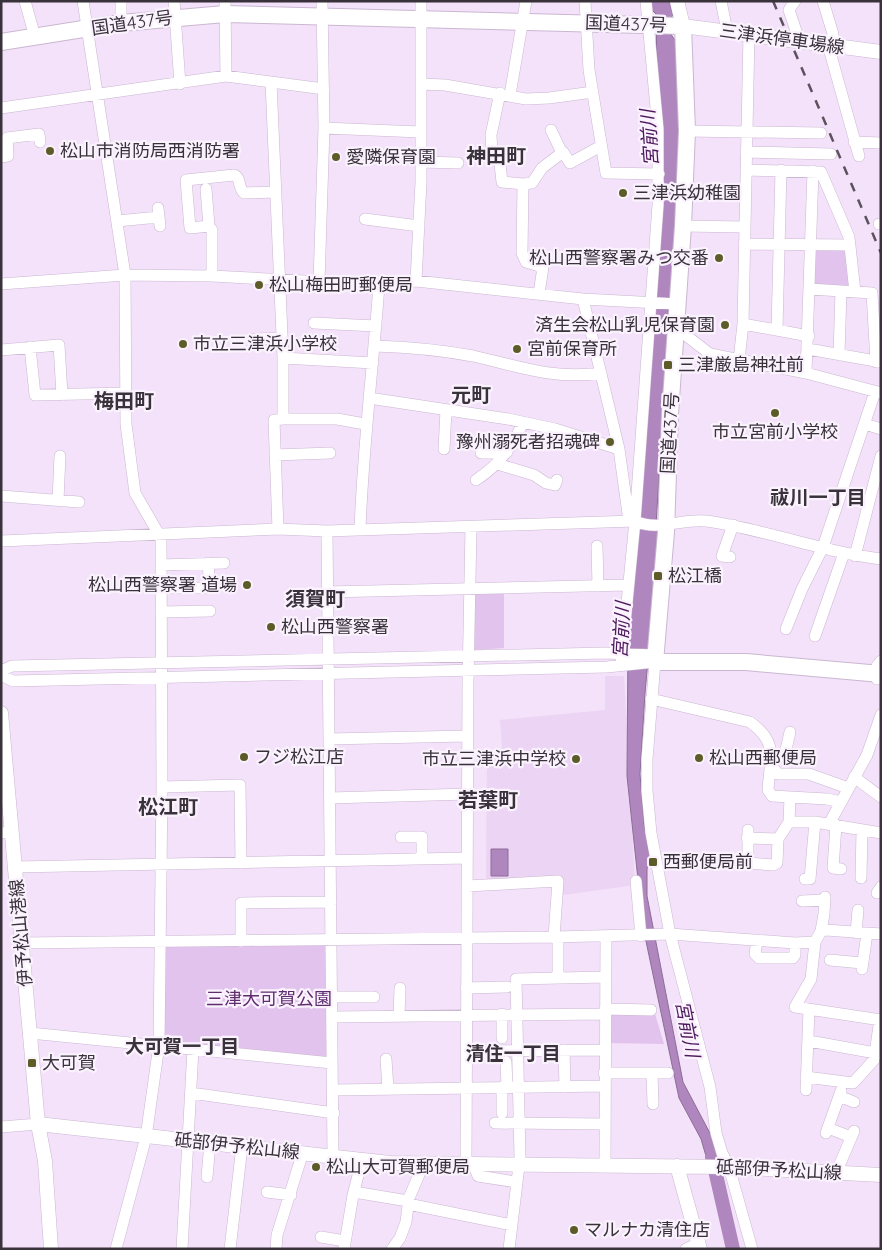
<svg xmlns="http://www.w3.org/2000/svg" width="882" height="1250" font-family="Quicksand,'Noto Sans JP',sans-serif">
<rect width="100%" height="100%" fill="#f4e1fa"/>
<path fill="#ecd4f4" d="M605,676h19l11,209 -72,10 -1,-16 -76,3 1,-122 16,-1 -3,-39 105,-10z"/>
<path fill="#e2c3ed" d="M813,246h35l5,43 -42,-2z
M471,591h33v57l-31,2z
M328,943l2,117 -169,-16 2,-100z
M655,1014l9,30 -55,-1v-28z"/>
<path fill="#b086be" stroke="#8c6d97" d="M649,1h20l4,14 -3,4v14l7,10 3,61 -8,191 -4,16 1,3 -13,211 4,3 -15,165 -5,81 4,50 6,33 -3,12v27l31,160 5,26 29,55 7,25 -11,1 -7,-24 -22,-41 -36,-171 -16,-151 1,-135 32,-400 -4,-227 -6,-6z
M491,849h17v27h-17z"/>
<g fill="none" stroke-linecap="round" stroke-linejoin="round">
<path stroke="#b086be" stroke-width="14" d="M712,1157l21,92"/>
<defs>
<path id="minor" d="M25,1l10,36
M83,1l42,274 1,149 9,69 26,45 1,249 -3,258 -13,92 -30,112
M174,1l6,83
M225,1l1,75
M585,1l4,69 17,103 53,1
M721,1l6,30
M795,1l-6,9 10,30
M823,1l10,33 -3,18 29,104
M121,23v-22
M271,82l12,276v61l-9,1 4,109
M421,84l24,1 81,14 23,-1 44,-6
M500,93l-9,42 1,19 7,1 3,27 21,2 -1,69 4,9 17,5 -4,27
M510,95l16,-94
M1,108l225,-32 98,13
M324,128l96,4
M551,130l11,23
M687,131l134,2
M854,142l27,1
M746,152l85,2
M1,157l7,-1 -1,-18 32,-4 1,8
M421,162l37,1
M746,170l75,2 28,65 6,55
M523,184l9,-1 10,-15 21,-16 7,11 31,-17
M206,189l3,37 3,4v46
M158,208l2,18
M365,219l54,7
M117,221l42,-4
M879,224h2
M209,226l-19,2 -4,-48 48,-5c7,2 4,13 10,18l32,-1
M683,226l61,1
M744,244l106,1
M416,281l5,-99v-181
M319,282l5,-154 -2,-127
M1,284l124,-9 87,1 167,9 37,-4 167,18 94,5
M810,289l62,4 4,69
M583,299l36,150 10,72
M314,323l62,3
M743,324l66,12
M675,327l35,27 96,19 75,20
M777,330l4,-160
M255,339l27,-1
M375,346c32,1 66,4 98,10 45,10 80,24 128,17
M30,347l5,48 91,-2
M808,349l73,13
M1,350l58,-5 3,50
M839,355l2,-64
M283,358l90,5
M739,360l4,-36 6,-290
M806,373l7,-202
M369,398l139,21 47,10 64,20
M283,419h54l28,5
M865,424l16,5
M444,449l2,-39
M481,453l26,-1
M275,455l55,-2
M497,464l37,11 12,8 9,2 2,-5
M476,480c23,-15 37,-33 47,-58
M1,496l78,6
M58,500l2,-44
M360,529c3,-82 13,-162 19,-244
M327,531l6,625
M1,541l277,-12 49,2 308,-10c23,11 48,-3 71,0 59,8 116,31 175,38
M597,546l1,40
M855,556l26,-100
M730,557l-8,-1 11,-31
M161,565l63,-2
M161,588h49l-2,-25
M327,592l301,-7
M161,612l49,-1
M786,629l16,-40 21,-42 52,-155
M815,636l29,-83
M621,664l14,-143 23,-316v-76l-12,-128
M1,671l11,-5 593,-13 48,2
M1,675l12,6 594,-14 48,-5 -8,97v32l4,42 19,101 40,153 6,46 6,20 7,14 23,82
M877,679v-13l4,-5
M651,699l99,23c29,21 20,36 18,68l4,6 55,3 14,3
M329,739l138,-3
M770,755l15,-1 5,-22
M770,764l8,10h31l39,14
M854,777l27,20
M162,787l78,-2 1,78
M330,798l138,-4
M789,822h26l66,11
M829,824l38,-69 14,-40
M836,825l-3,43 8,1
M748,830v33l25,2 4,-2 1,-24 11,-17 1,-25
M1,833l11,-1
M401,837h21v22
M747,838l31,1
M16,867l451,-9
M861,878l1,-48
M805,879h5l5,-57
M636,881l5,55
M467,886l91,-5 -4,56
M877,893l4,-6
M802,901l23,-1
M821,931l3,-17 1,-17
M856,933l2,-23
M757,940l-2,14 4,4h34l2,-3v-12
M241,941v-38l90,-1
M815,942l-4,37 -16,28 86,13
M22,943l532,-6 116,-3 125,9 20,-1 6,-11 5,-1 55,4
M830,960l32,3
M862,969l5,-36
M558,978v-41
M466,988l41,-1
M333,997h41
M605,1009l46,1
M502,1014v24
M399,1016l1,-28
M333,1017l272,-3
M30,1033l302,30
M809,1041l72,13
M564,1050l1,37
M489,1051l116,-1
M386,1059l2,30
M506,1062l1,25
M604,1073h64
M652,1073l1,31
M806,1077l47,6 21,-23 6,-41
M502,1087v26
M334,1090l270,-4
M806,1090l3,-81
M191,1093l143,20
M839,1096l15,6
M495,1123l110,1
M1,1127l37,-3
M828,1128l23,9
M826,1133l15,-42
M466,1164l2,-482 3,-155
M473,1164l5,12 38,6
M605,1166l1,-230
M836,1173l18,-42
M207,1177l3,-34
M267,1192l24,3
M354,1192l54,9
M408,1204l104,21
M321,1237l24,4
M182,1249l11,-200
M230,1249l12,-103
M276,1249l1,-14 26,-83
M344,1249l9,-54 9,-35
M392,1249l8,-11 6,-16 3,-24 15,-35
M509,1249l11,-92 -4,-178 89,-2
M686,1249l13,-6"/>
<path id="major" d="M677,1l6,25 198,26
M1,713l37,411 7,37 6,88
M38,1124l352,39 339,4 152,8
M677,1166l23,83"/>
<path id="highway" d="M1,42l120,-19 104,-9 458,12 4,105 -4,95 -13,188 -4,118 -11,130h91l135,12"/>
</defs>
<use href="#minor" stroke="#cab7d0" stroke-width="12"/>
<use href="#major" stroke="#cab7d0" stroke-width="15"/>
<use href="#highway" stroke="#cab7d0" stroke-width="18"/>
<use href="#minor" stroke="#fff" stroke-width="11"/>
<use href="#major" stroke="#fff" stroke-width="14"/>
<use href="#highway" stroke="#fff" stroke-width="16"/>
<path stroke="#5b525e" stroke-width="2.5" stroke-dasharray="9 9" stroke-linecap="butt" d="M773,1l108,252"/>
</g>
<g fill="#5d5b28" stroke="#faf2fd" stroke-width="2">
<circle cx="50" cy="151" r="5"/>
<circle cx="336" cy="157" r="5"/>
<circle cx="623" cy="193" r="5"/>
<circle cx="719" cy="258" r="5"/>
<circle cx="259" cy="285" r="5"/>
<circle cx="725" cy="325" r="5"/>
<circle cx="183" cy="344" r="5"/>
<circle cx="517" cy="349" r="5"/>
<rect x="663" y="360" width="10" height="10" rx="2.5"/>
<circle cx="775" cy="413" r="5"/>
<circle cx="610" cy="442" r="5"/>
<rect x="653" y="571" width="10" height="10" rx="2.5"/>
<circle cx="247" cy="585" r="5"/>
<circle cx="271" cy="627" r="5"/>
<circle cx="244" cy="757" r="5"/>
<circle cx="699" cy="758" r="5"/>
<circle cx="576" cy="759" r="5"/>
<rect x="648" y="857" width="10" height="10" rx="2.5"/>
<rect x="27" y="1058" width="10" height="10" rx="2.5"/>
<circle cx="316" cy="1167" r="5"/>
<circle cx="574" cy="1230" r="5"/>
</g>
<g text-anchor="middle" stroke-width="4.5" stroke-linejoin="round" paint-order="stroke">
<g font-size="18" fill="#39323b" stroke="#faf2fd">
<text transform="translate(132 23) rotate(-8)" y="6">国道437号</text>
<text transform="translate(626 24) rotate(2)" y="6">国道437号</text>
<text transform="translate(782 39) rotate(8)" y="6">三津浜停車場線</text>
<text transform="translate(670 433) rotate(-87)" y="6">国道437号</text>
<text transform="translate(21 933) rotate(-95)" y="6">伊予松山港線</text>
<text transform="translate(237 1146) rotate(6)" y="6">砥部伊予松山線</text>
<text transform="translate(779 1170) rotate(3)" y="6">砥部伊予松山線</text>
</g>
<g font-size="18" fill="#39323b" stroke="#faf2fd" text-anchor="start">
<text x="60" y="157">松山市消防局西消防署</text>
<text x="346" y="163">愛隣保育園</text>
<text x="633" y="199">三津浜幼稚園</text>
<text x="709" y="264" text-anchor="end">松山西警察署みつ交番</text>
<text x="269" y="291">松山梅田町郵便局</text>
<text x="715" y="331" text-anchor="end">済生会松山乳児保育園</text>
<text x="193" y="350">市立三津浜小学校</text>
<text x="527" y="355">宮前保育所</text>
<text x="678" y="371">三津厳島神社前</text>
<text x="775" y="438" text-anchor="middle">市立宮前小学校</text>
<text x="600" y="448" text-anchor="end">豫州溺死者招魂碑</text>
<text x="668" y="582">松江橋</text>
<text x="237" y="591" text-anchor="end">松山西警察署 道場</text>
<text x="281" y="633">松山西警察署</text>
<text x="254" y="763">フジ松江店</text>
<text x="709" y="764">松山西郵便局</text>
<text x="566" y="765" text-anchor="end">市立三津浜中学校</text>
<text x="663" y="868">西郵便局前</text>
<text x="42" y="1069">大可賀</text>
<text x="326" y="1173">松山大可賀郵便局</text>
<text x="584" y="1236">マルナカ清住店</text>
</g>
<g font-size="18" fill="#602c70" stroke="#faf2fd">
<text x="269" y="1005">三津大可賀公園</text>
</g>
<g font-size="19" font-style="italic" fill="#4d195d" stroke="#faf2fd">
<text transform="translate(649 138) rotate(-94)" y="7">宮前川</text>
<text transform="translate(621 630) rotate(-87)" y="7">宮前川</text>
<text transform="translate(688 1029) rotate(79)" y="7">宮前川</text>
</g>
<g font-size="19" font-weight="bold" fill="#39323b" stroke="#faf2fd">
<text x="818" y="504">祓川一丁目</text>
<text x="182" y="1053">大可賀一丁目</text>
<text x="513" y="1060">清住一丁目</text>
</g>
<g font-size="20" font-weight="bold" fill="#39323b" stroke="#faf2fd">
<text x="496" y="163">神田町</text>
<text x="471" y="402">元町</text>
<text x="124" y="408">梅田町</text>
<text x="315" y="606">須賀町</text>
<text x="488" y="807">若葉町</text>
<text x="168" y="814">松江町</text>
</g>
</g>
<rect width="882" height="1250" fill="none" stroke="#39323b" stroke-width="5"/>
</svg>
